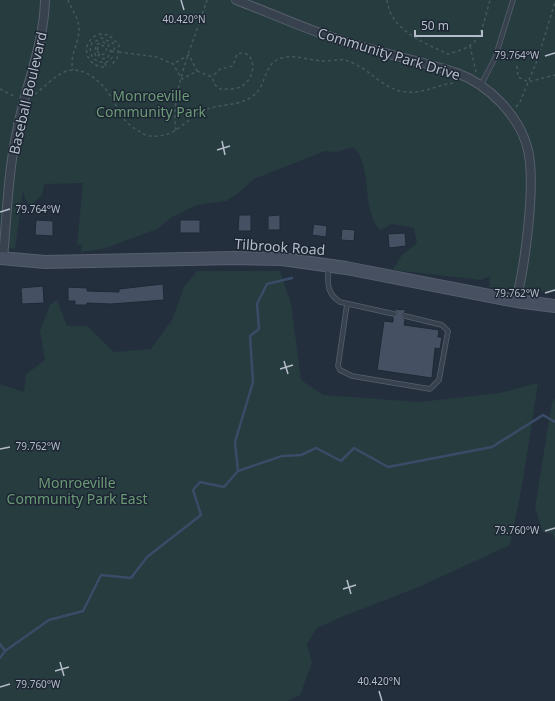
<svg xmlns="http://www.w3.org/2000/svg" width="555" height="701" font-family="'Noto Sans',sans-serif">
<rect width="100%" height="100%" fill="#242f3e"/>
<path fill="#263c3f" d="M0,0h555v292l-66,-5 1,-11 -9,4 -88,-10 9,-15 15,-12 -3,-15 -22,-4 -12,6c-20,-22 -6,-64 -27,-83l-17,5 -11,-1 -71,28 -17,15 -11,7 -29,4 -25,12 -15,12 -24,9 -30,11 -22,3 1,-8 -5,1 6,-62 -39,1 -2,11 -12,11 -5,-7 -2,-8 -8,58 -15,-3z
M197,271h83l11,33 10,76 22,15 97,7 80,-9 38,-10 -15,97 -13,65 -89,41 -82,32 -22,10 -10,16 5,19 -12,32 -13,6h-287v-317l24,8 2,-18 19,-14 -5,-29 10,-26 7,-5 10,26h20l27,26 37,-3 21,-29 12,-33z
M555,399v141l-2,-6 -10,-2 -8,-24 17,-106z"/>
<g fill="none" stroke-linecap="round" stroke-linejoin="round">
<path stroke="#394c67" stroke-width="2.5" d="M238,471l-3,-29 18,-60 -3,-46 9,-7 -2,-25 10,-20 25,-6
M0,644l5,7
M0,658l5,-7 44,-31 34,-9 18,-36 30,3 16,-21 54,-42 -8,-25 7,-8 24,5 14,-16 44,-15 19,-1 15,-7 25,13 13,-13 34,19 104,-20 51,-32 12,7"/>
</g>
<path fill="#455162" stroke="#1f2835" d="M239,215h12v16h-13z
M280,215v15h-12v-14z
M36,220l17,1v15l-18,-1z
M180,220h20v13h-20z
M314,224l13,2 -1,11 -14,-2z
M342,229l13,1 -1,11 -13,-1z
M405,233l1,13 -17,2 -1,-14z
M163,284l1,16 -53,4 -24,-1v2h-12v-4h-7v-14l19,1v3l32,1v-3z
M43,286l1,17 -22,1 -1,-16z
M394,309l12,1 -4,6 3,4 -1,5 35,5 -1,7h4l-2,12 -5,-1 -3,30 -55,-8 7,-49 9,1v-5l4,-3z"/>
<g fill="none" stroke-linecap="round" stroke-linejoin="round">
<defs>
<path id="lane" d="M481,85l14,-27 18,-58
M328,268c0,15 -2,25 12,34l54,12
M347,304l-9,62 2,4 12,6 78,13 9,-9 9,-49 -6,-6 -37,-9"/>
<path id="street" d="M236,0c35,13 69,29 104,40 38,13 79,20 117,33 32,12 63,43 71,77 8,35 -3,115 -12,151
M3,258c4,-43 5,-86 14,-127 8,-44 27,-86 28,-131"/>
<path id="secondary" d="M0,258l45,4 189,-4 48,1 64,9 170,33 39,5"/>
</defs>
<use href="#lane" stroke="#565f6c" stroke-width="5.5"/>
<use href="#street" stroke="#565f6c" stroke-width="10"/>
<use href="#secondary" stroke="#565f6c" stroke-width="14"/>
<path stroke="#44595c" stroke-width="1.5" stroke-dasharray="3 3" stroke-linecap="butt" d="M68,0c3,9 12,20 11,30 0,13 -10,26 -6,40
M387,0c3,30 37,43 61,54 7,-2 15,-4 21,-8 13,-7 17,-33 21,-46
M97.5 50a4.5 4.5 0 1 1 9 0a4.5 4.5 0 1 1-9 0Z
M470,46l6,26
M111,51l4,1 -2,-9 -11,-5 -10,5c-5,11 2,21 15,19l7,-6
M119,52l38,5 16,7 9,15 15,-8 -8,-16 -16,9
M100,54l-3,3 -2,-3 1,-9 6,-3 6,2 3,9 -4,5 -6,1
M105,63l1,4c-22,1 -27,-27 -6,-33l9,1 10,10 -2,14 -7,7
M517,66l1,11 10,5 27,-7
M197,71l15,6 3,8 5,4c7,0 16,1 22,-3 14,-7 16,-38 -5,-32l-4,12 -13,3 -8,8
M0,89l16,8
M35,94c10,-7 18,-17 29,-22 17,-8 37,9 45,22 11,16 11,27 30,37 3,2 7,5 11,5 28,2 34,-17 55,-26 16,-7 35,-3 49,-15 13,-10 9,-32 28,-37 14,-4 28,3 42,3 7,0 15,-2 21,-1 5,1 12,5 17,8 13,8 22,19 38,23 24,5 35,-7 56,-8
M516,107l4,-5 18,-44 17,-56
M176,130c-7,-36 20,-94 31,-130"/>
<use href="#lane" stroke="#38414e" stroke-width="4"/>
<use href="#street" stroke="#38414e" stroke-width="8"/>
<use href="#secondary" stroke="#465061" stroke-width="12"/>
</g>
<path fill="none" stroke="#b4bcc9" stroke-width="1.5" d="M181,0l3,10M545,56l10,-3M222,141l3,14M217,150l13,-4M0,212l10,-3M545,293l10,-3M284,361l4,13M280,369l13,-4M0,449l10,-2M545,531l10,-3M347,580l4,14M343,589l13,-4M60,662l4,14M55,671l14,-4M0,687l10,-3M379,691l3,10"/>
<g text-anchor="middle" stroke-width="3" stroke-linejoin="round" paint-order="stroke">
<g font-size="14" fill="#b4bcc9" stroke="#1d2633">
<text transform="translate(389 54) rotate(17)" y="5">Community Park Drive</text>
<text transform="translate(28 93) rotate(-77)" y="5">Baseball Boulevard</text>
<text transform="translate(280 247) rotate(4)" y="5">Tilbrook Road</text>
</g>
<g font-size="14" fill="#6b9a76" stroke="#1d2633">
<text x="151" y="101">Monroeville<tspan x="151" dy="16">Community Park</tspan></text>
<text x="77" y="488">Monroeville<tspan x="77" dy="16">Community Park East</tspan></text>
</g>
</g>
<g font-size="10" text-anchor="middle" fill="#b4bcc9" stroke="#1d2633" stroke-width="3" stroke-linejoin="round" paint-order="stroke">
<text x="184" y="23">40.420°N</text>
<text x="517" y="59">79.764°W</text>
<text x="38" y="213">79.764°W</text>
<text x="517" y="297">79.762°W</text>
<text x="38" y="450">79.762°W</text>
<text x="517" y="534">79.760°W</text>
<text x="379" y="685">40.420°N</text>
<text x="38" y="688">79.760°W</text>
</g>
<path d="M415 30v6h67v-6" fill="none" stroke="#b4bcc9" stroke-width="2"/>
<text x="421" y="30" font-size="12" fill="#b4bcc9" stroke="#1d2633" stroke-width="3" paint-order="stroke">50 m</text>
</svg>
